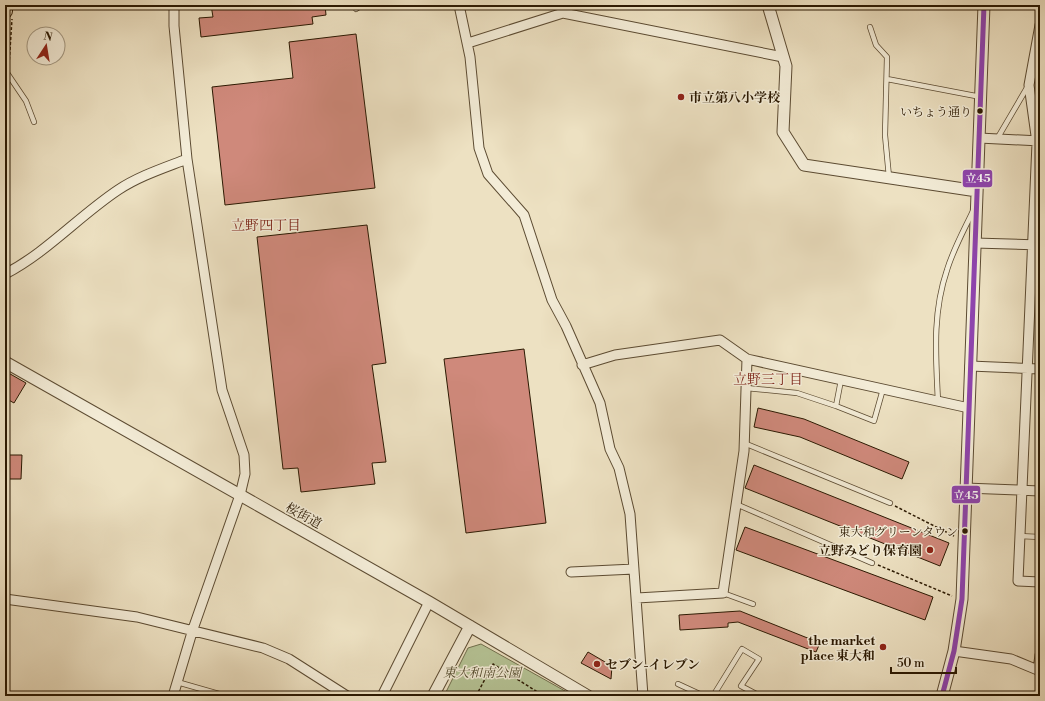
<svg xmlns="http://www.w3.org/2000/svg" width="1045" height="701" font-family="'Libre Bodoni','Noto Serif JP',serif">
<rect width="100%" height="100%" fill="#ede1c2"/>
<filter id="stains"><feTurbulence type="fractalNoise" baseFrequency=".005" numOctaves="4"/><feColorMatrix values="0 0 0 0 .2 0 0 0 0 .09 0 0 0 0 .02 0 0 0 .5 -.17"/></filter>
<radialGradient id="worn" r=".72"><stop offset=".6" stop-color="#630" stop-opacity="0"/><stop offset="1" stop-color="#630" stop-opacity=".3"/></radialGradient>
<path fill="#b5c395" stroke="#706e4c" d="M481,644l93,52h-130l24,-48z"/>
<path fill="#cf897b" stroke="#2b1902" d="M211,5h114l1,10 -14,2 1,7 -112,13 -2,-19 14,-1z
M356,34l19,154 -150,17 -13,-118 81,-9 -4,-36z
M367,225l19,138 -14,2 14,97 -14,1 3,21 -74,8 -3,-24 -15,1 -26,-232z
M524,349l22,174 -80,10 -22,-174z
M5,371l21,12 -12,20 -9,-5z
M758,408l46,11 105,43 -7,17 -102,-42 -46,-10z
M5,455h17l-1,24h-16z
M754,465l195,78 -9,23 -195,-78z
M745,527l188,70 -8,23 -189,-70z
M740,611l80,32 -4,9 -78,-30 -10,1v4l-48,3 -1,-15z
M588,652l24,14 -1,13 -30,-16z"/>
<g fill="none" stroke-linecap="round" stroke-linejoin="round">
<defs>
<path id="service" d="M354,5l2,4 6,-4
M688,5l11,1
M870,27l6,18 11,12 -2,78 4,42
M5,70l21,31 8,21
M887,79l94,18
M997,139l31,-53
M746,388l51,5 39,13 38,15 9,-32
M938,402c-2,-45 -6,-88 9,-132 6,-20 17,-40 26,-59
M836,406l5,-26
M744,443l146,60
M736,504l136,59
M1019,536l21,1
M723,593l30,11
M177,682l49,14
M678,684l26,12
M713,696l29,-47 17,10 -18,27 19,10"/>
<path id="minor" d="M459,5l11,52 9,91 9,26 36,41 28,85 14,26 34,77 10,46 9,19 11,46 13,182
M562,5l1,8 220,44
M1040,25l-11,60 8,58 -19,438 22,1
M468,43l95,-30
M979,138l61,3
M975,243l65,2
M5,274c41,-21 74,-58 113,-84 21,-14 46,-22 69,-31
M582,365l33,-10 105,-15 27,19 222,49
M970,366l70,3
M965,488l75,3
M571,572l63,-3
M637,598l86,-5 21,-142 3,-92
M5,599l132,18 126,31 26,11 58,37
M954,651l57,8 29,12
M1038,670l2,-15
M173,696l20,-67 47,-134 5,-21 -1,-19 -22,-65 -35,-231 -13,-133v-21
M382,696l47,-94"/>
<path id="tertiary" d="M768,5l18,61 -3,66 21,33 173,26
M5,362l424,240 159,94
M433,696l37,-70
M942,696l12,-45 8,-52 22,-594"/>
<path id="primary" d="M5,11v-6"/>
</defs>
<use href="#service" stroke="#5c4b32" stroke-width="6"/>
<use href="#minor" stroke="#5c4b32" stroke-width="11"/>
<use href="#tertiary" stroke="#5c4b32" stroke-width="13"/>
<use href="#primary" stroke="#2b1902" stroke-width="16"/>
<path stroke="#2b1902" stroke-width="1.5" stroke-dasharray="3 2" stroke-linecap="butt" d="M9,65l3,-46
M5,118l1,-18
M5,215l2,4 -1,45
M895,506l59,30
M878,565l74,31
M476,696l17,-32 51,32"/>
<use href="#service" stroke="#f3ecd7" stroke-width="4.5"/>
<use href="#minor" stroke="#f3ecd7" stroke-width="9"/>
<use href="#tertiary" stroke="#f3ecd7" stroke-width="11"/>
<use href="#primary" stroke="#ede1c2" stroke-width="14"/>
<defs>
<path id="bus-1" d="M942,696l12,-45 8,-52 22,-594"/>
</defs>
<use href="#bus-1" stroke="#f3ecd7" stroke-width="8"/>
<use href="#bus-1" stroke="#8e44ad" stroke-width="5"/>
</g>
<g fill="#8f2418" stroke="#f3ecd7" stroke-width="1.5">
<circle cx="681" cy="97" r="4"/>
<circle cx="930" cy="550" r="4"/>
<circle cx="883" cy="647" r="4"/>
<circle cx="597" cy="664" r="4"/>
</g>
<g fill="#2b1902" stroke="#f3ecd7" stroke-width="1.5">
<circle cx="980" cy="111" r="3.5"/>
<circle cx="965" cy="531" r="3.5"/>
</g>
<g text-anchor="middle" stroke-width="3" stroke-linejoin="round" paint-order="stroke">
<g font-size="12" fill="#2b1902" stroke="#f3ecd7" text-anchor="end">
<text x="972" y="116">いちょう通り</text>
<text x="958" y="536">東大和グリーンタウン</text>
</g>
<g font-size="13" font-weight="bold" fill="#2b1902" stroke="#f3ecd7" text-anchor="start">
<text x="689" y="102">市立第八小学校</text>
<text x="922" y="555" text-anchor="end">立野みどり保育園</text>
<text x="875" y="645" text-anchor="end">the market<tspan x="875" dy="15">place 東大和</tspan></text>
<text x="605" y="669">セブン-イレブン</text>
</g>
<g font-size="13" fill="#2b1902" stroke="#f3ecd7">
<text transform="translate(304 515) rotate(29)" y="5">桜街道</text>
</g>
<g font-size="13" font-style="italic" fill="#544c2e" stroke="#f3ecd7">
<text x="482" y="677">東大和南公園</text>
</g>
<g font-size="14" fill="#7a1f14" stroke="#f3ecd7">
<text x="266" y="230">立野四丁目</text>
<text x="768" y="384">立野三丁目</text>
</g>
</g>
<g stroke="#f3ecd7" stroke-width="1.5">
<rect x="962" y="169" width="31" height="19" rx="4" fill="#8e44ad"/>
<rect x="951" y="485" width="30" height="19" rx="4" fill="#8e44ad"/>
</g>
<g font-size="11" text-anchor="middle" font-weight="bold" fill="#fff">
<text x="978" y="182">立45</text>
<text x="966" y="499">立45</text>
</g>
<rect width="1045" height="701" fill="none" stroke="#ede1c2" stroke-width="20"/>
<rect x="6" y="6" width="1033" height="689" fill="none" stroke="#2b1902" stroke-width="2"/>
<rect x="10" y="10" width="1025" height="681" fill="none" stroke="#2b1902"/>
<g transform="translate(46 46) rotate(12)"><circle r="19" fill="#f3ecd7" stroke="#a39882"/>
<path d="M0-3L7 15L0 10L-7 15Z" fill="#8f2418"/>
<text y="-6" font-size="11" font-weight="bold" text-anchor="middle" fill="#2b1902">N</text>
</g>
<path d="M891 667v6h65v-6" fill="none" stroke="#2b1902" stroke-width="2"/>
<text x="897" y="667" font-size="12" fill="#2b1902" stroke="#f3ecd7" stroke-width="3" paint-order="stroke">50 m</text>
<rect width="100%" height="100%" filter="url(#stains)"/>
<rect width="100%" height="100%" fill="url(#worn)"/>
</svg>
